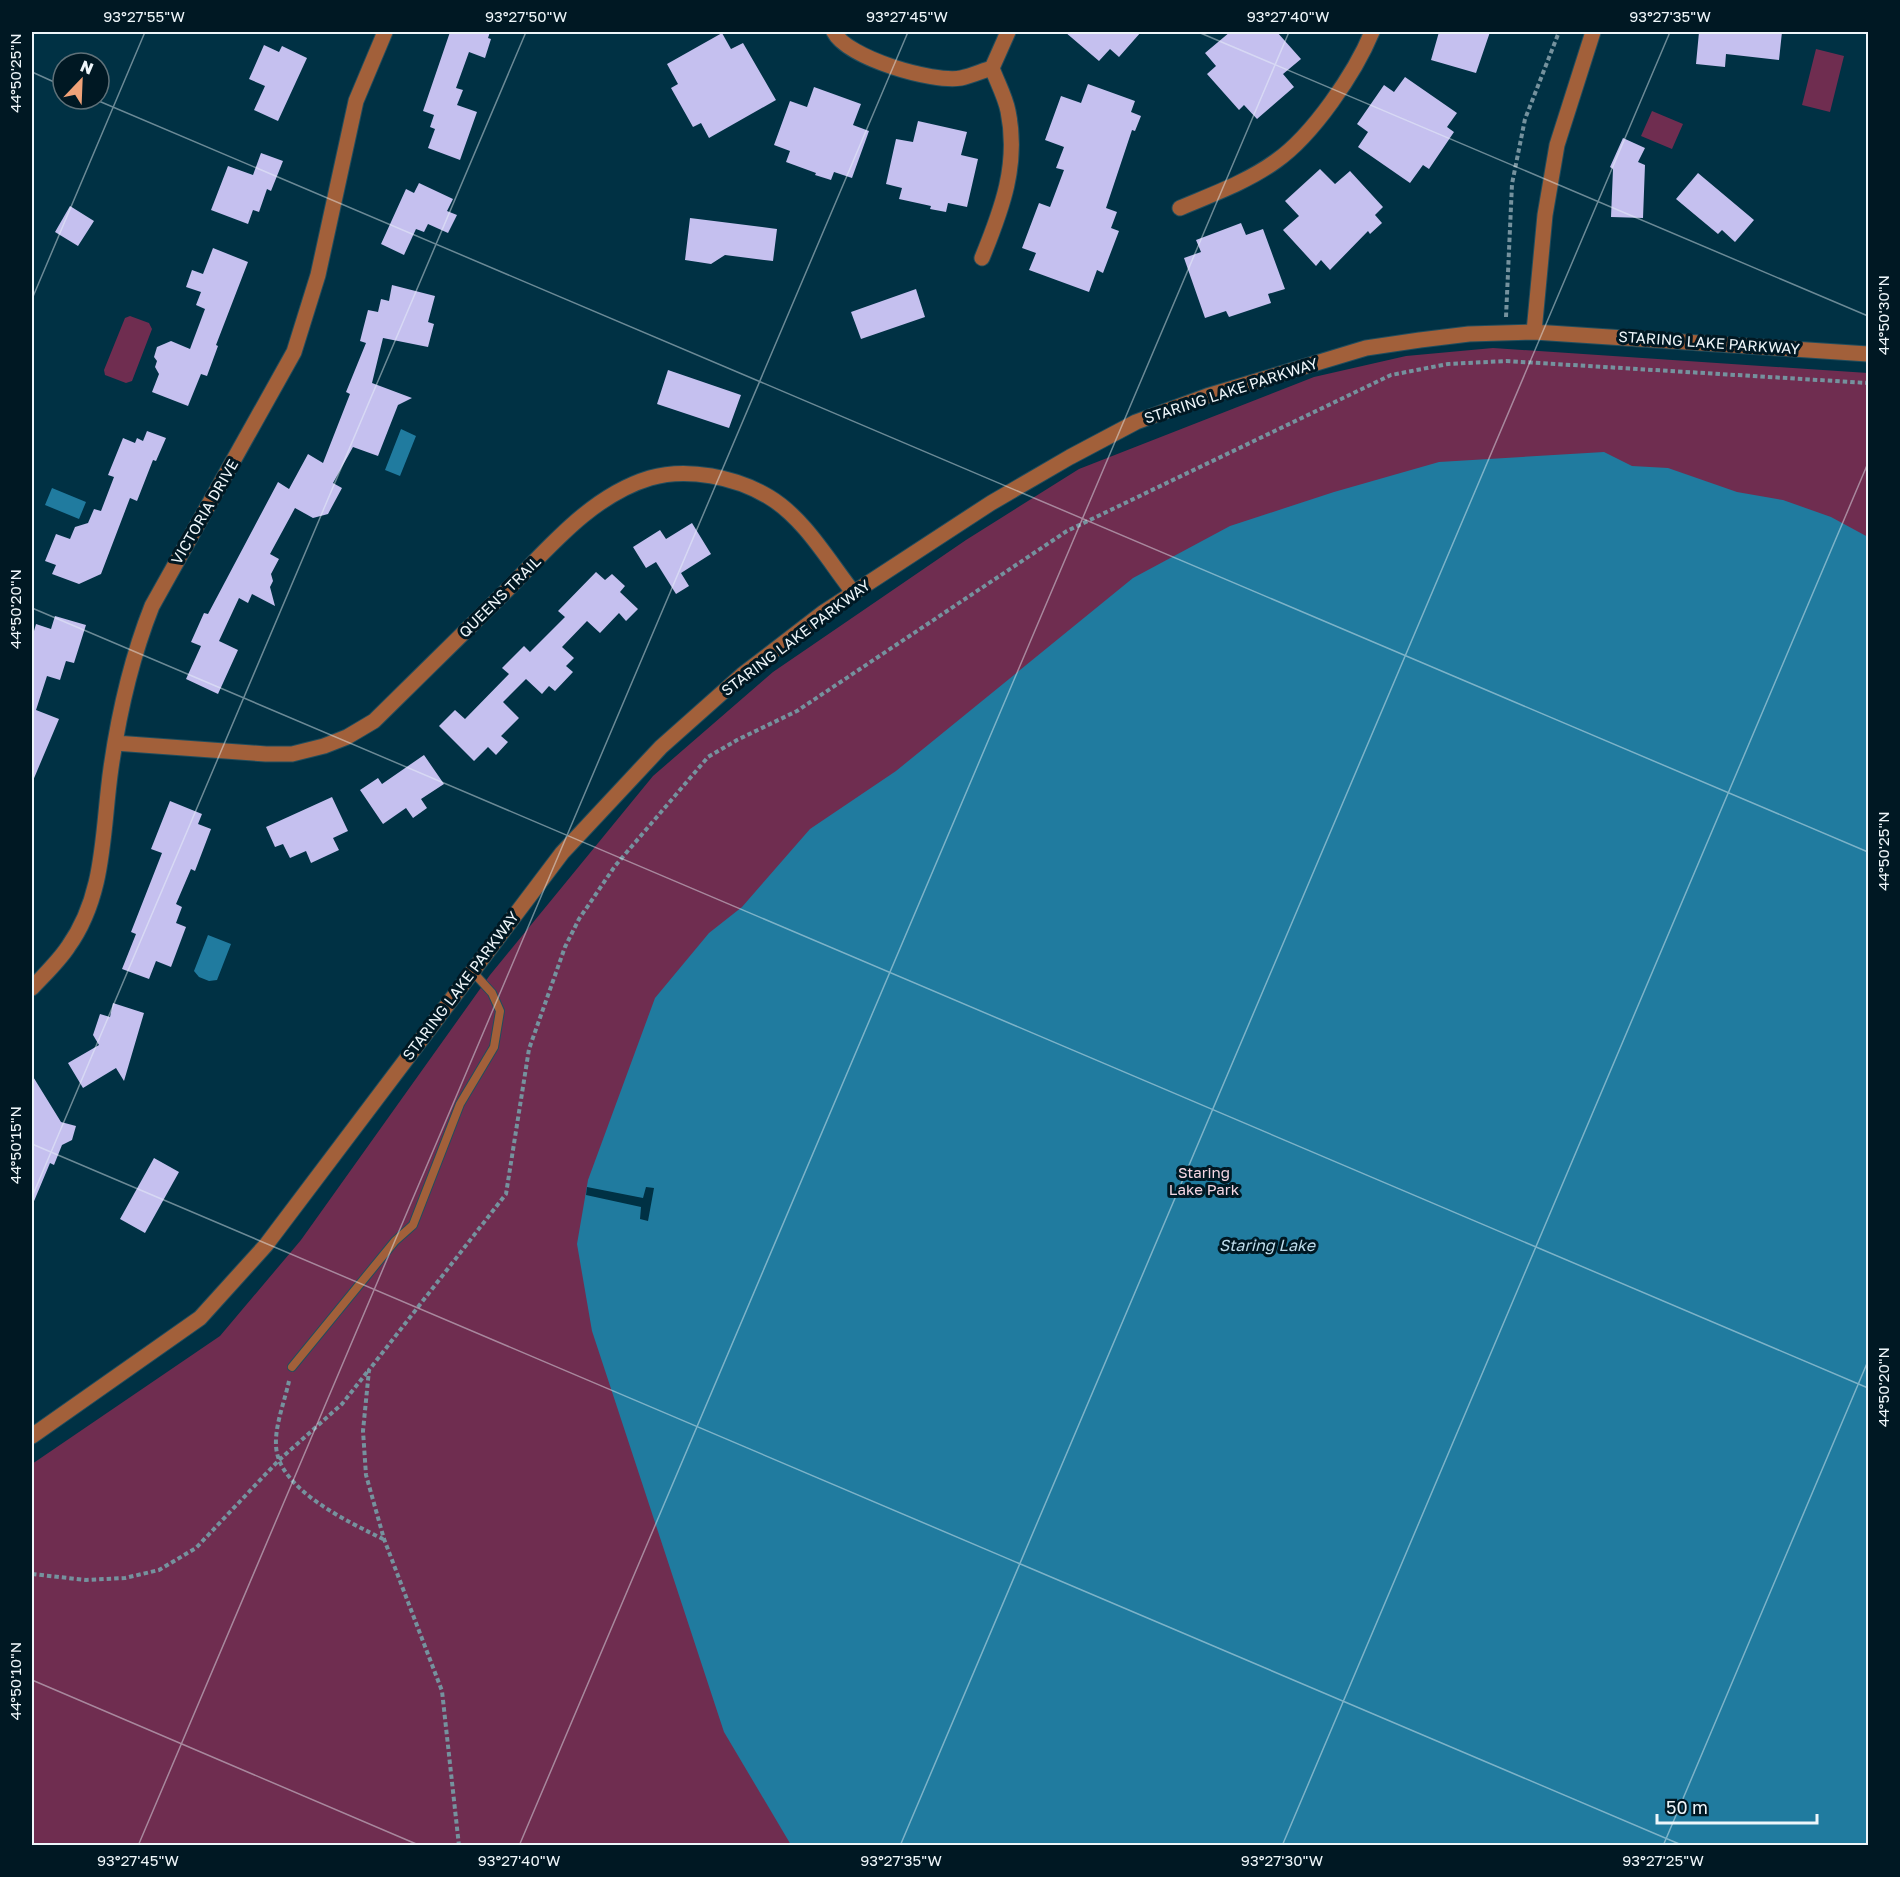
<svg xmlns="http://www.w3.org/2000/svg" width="1900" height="1877" font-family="'Golos Text',sans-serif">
<rect width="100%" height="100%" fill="#003144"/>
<path fill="#6f2d50" d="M1816,49l28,7 -14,56 -28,-7z
M1652,111l31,13 -11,25 -31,-13z
M130,316l19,7 3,6 -20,52 -6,2 -21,-8 -1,-5 21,-52z
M1493,348l375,25v1472l-1836,1v-382l188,-128 81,-96 189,-265 163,-199 120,-104 193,-132 113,-71 235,-92 92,-21z"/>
<path fill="#207b9f" d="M401,429l15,7 -16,40 -15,-6z
M1604,452l28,14 36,2 69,24 46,8 48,17 37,20v1308h-1077l-67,-113 -132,-401 -15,-87 11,-64 67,-182 54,-65 33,-26 68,-78 86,-58 237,-193 97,-52 104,-34 105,-30z
M52,488l34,14 -7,17 -34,-14z
M208,935l23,9 -14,36 -8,1 -10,-4 -5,-6z"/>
<path fill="#003144" d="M587,1187l56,11 3,-11 8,1 -6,33 -8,-2 1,-12 -55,-12z"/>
<path fill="#c5c0ef" d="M450,32h40l-2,6 3,1 -6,19 -16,-6 -13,36 7,2 -6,15 20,7 -17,48 -32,-12 7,-19 -5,-2 4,-12 -11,-4z
M1065,32h76l-22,25 -9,-8 -11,12z
M1230,32h47l24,27 -18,15 11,13 -37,32 -13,-14 -5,5 -32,-36 9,-8 -11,-13z
M1439,32h51l-14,41 -45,-13z
M1699,32h83l-3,28 -53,-6 -1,13 -29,-3z
M722,33l9,16 12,-6 33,57 -67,38 -8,-15 -8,4 -22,-39 7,-4 -11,-20z
M264,45l15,7 3,-6 25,12 -29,63 -24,-11 11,-24 -16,-7z
M1405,77l52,36 -10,14 7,5 -25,37 -6,-4 -13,18 -52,-36 10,-15 -11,-8 27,-39 10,7z
M1088,84l47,17 -4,11 10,4 -6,15 -3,-1 -26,78 11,4 -6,16 8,3 -16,42 -6,-3 -8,22 -60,-22 7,-17 -14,-5 17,-45 11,4 14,-37 -8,-2 8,-21 -19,-7 16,-44 20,7z
M814,87l47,17 -8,21 16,6 -17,47 -18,-6 -3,8 -16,-5 1,-2 -30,-11 4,-11 -16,-6 16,-44 17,6z
M918,121l49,11 -6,23 17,4 -11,48 -19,-4 -2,9 -16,-3 1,-3 -32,-7 3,-11 -16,-4 10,-45 17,3z
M1623,138l22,10 -7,14 7,3 -2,53 -32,-1 2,-48 -3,-2z
M261,153l22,8 -12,30 -4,-2 -8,23 -6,-2 -5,14 -37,-14 17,-44 25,9z
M1320,169l15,15 15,-13 33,36 -8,8 7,8 -12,11 -2,-3 -38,39 -9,-10 -5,6 -33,-36 16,-14 -14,-15z
M1698,173l56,47 -19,22 -13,-12 -4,4 -42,-35z
M419,183l34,16 -6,12 10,4 -9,18 -20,-9 -4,8 -8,-3 -12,26 -23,-11 25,-55 8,4z
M70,206l24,15 -16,25 -23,-14z
M690,218l87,11 -4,32 -48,-6 -14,9 -26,-4z
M1241,223l5,12 17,-6 22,60 -17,5 3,9 -42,14 -3,-6 -21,7 -21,-60 17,-6 -5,-12z
M213,248l35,14 -32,83 2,1 -11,30 -6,-2 -13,32 -36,-14 7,-18 -4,-7 2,-6 -3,-4 3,-10 14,-6 19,8 15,-40 -9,-4 5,-13 -15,-5 6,-17 11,4z
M392,285l43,11 -7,26 6,2 -6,23 -45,-9 -11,45 40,15 -14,7 -20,51 -25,-9 -20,36 9,5 -14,26 -15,4 -18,-10 -25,46 9,5 -8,15 2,7 -3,6 5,19 -23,-12 -4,9 -9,-5 -20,43 19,9 -20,44 -32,-15 15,-33 -10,-4 13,-29 4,1 70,-132 11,7 19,-35 15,9 27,-69 -4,-2 20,-49 -6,-2 8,-31 10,2 3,-13 8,2z
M916,289l9,28 -64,22 -10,-27z
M668,370l73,25 -12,33 -72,-24z
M147,431l19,7 -10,23 -3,-1 -16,41 -7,-3 -29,76 -22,10 -27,-10 4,-9 -11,-4 11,-27 14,5 5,-12 13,-4 6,-14 7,2 13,-34 -6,-2 15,-37 12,5 2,-5 6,3z
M692,523l19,31 -30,19 8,13 -13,8 -20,-32 -10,6 -13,-21 27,-17 6,9z
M596,572l9,8 7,-6 13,12 -5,6 18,17 -12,12 -7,-8 -19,20 -13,-12 -25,26 12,11 -8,8 7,6 -18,19 -6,-5 -7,8 -16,-15 -23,23 16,16 -18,18 7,6 -12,13 -8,-8 -14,14 -35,-35 16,-16 10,9 44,-45 -7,-6 22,-22 6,6 35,-35 -7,-6z
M55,616l31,9 -12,38 -8,-2 -6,19 -13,-4 -11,34 23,9 -27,64v-145l4,-14 15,5z
M424,755l20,29 -23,15 6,9 -14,10 -7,-10 -23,16 -23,-34 18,-12 4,6z
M332,797l16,34 -15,7 6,12 -28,13 -5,-12 -16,7 -7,-14 -8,3 -9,-20z
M170,801l32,13 -4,10 13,5 -16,42 -4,-2 -15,35 6,3 -6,16 10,4 -15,40 -15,-6 -7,18 -27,-10 14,-35 -5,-2 31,-79 -11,-4z
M113,1003l31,10 -20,68 -8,-13 -33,20 -15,-25 31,-18 -6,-10 7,-21 10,3z
M32,1075l29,47 15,4 -4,14 -10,5 -8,20 -4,-2 -18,43z
M154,1158l25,14 -34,61 -25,-14z"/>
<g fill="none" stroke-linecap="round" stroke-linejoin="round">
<defs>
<path id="service" d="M292,1367l103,-126 18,-16 47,-121 34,-57 6,-36 -8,-18 -20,-22"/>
<path id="minor" d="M834,32c13,26 99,51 127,46 10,-2 21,-7 31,-10l16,-36
M1180,208c33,-14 67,-26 96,-47 37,-26 79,-88 96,-129
M982,258c20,-49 37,-94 26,-147 -3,-15 -11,-29 -16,-43
M115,743l151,11h26l32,-8 23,-9 27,-16c44,-43 87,-86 130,-128 43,-43 86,-97 146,-115 37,-11 86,-1 119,19 35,21 59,63 84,95
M32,988c12,-13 26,-26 36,-41 38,-53 34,-117 43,-179 8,-56 20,-109 41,-162l142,-254 24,-77 38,-174 29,-69"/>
<path id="tertiary" d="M1534,332l11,-117 12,-70 36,-113
M32,1436l168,-118 66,-73 296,-392 99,-106 81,-72 82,-63 167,-109 79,-46 66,-35 71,-26 159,-48 54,-8 49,-6 65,-2 334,22"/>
</defs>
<use href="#service" stroke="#214d5d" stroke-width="10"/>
<use href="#minor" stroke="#214d5d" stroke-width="17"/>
<use href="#tertiary" stroke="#214d5d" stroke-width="17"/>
<path stroke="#75929e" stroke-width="4" stroke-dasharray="4.5 3" stroke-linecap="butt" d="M1506,317l6,-133 13,-65 34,-87
M289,1381c-4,19 -14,44 -13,64 1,44 73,77 107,94
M32,1574l54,6 39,-2 34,-8 37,-22 83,-88 63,-56 26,-33
M459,1846l-17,-155 -58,-152 -18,-64 -3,-44 6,-61 137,-176 23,-145 36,-102 14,-28 36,-53 93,-109 29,-17 60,-29 270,-180 324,-156 57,-11 58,-3 362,22"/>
<use href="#service" stroke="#a2603a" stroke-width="8"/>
<use href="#minor" stroke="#a2603a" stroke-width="15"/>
<use href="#tertiary" stroke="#a2603a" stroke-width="15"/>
</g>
<path fill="none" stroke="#eef6fa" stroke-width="1.5" stroke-opacity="0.45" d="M1198,32l670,284M32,72l31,14M94,99l1774,753M32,299l113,-267M32,608l1836,780M32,1144l1652,702M32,1197l494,-1165M32,1680l389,166M138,1846l770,-1814M519,1846l770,-1814M900,1846l770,-1814M1282,1846l586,-1383M1663,1846l205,-485"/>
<g text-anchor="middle" stroke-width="6" stroke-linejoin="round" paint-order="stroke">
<g font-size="15" fill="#eef6fa" stroke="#001823">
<text transform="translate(1709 343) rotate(4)" y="5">STARING LAKE PARKWAY</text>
<text transform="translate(1231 391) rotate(-18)" y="5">STARING LAKE PARKWAY</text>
<text transform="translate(205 512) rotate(-60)" y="5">VICTORIA DRIVE</text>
<text transform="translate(500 597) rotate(-45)" y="5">QUEENS TRAIL</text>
<text transform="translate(796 638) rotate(-37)" y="5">STARING LAKE PARKWAY</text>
<text transform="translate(461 986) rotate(-53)" y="5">STARING LAKE PARKWAY</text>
</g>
<g font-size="15" fill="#f6d7e4" stroke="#001823">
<text x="1204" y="1178">Staring<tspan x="1204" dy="17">Lake Park</tspan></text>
</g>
<g font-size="16" font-style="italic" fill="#bedceb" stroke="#001823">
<text x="1267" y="1251">Staring Lake</text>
</g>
</g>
<rect width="1900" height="1877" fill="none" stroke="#001823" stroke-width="66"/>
<g transform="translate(81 81) rotate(23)"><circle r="28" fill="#001823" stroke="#5f7179" stroke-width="1.5"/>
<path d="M0-4.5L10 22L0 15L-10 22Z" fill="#f0a278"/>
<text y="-9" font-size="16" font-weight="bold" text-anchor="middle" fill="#eef6fa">N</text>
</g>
<path d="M1657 1814v9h160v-9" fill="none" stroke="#eef6fa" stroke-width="3"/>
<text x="1666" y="1814" font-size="18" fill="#eef6fa" stroke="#001823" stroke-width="4.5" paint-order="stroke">50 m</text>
<rect x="33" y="33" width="1834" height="1811" fill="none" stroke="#eef6fa" stroke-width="2"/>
<g font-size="15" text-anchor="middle" fill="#eef6fa">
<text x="144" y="22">93°27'55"W</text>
<text x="526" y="22">93°27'50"W</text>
<text x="907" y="22">93°27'45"W</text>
<text x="1288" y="22">93°27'40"W</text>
<text x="1670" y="22">93°27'35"W</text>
<text transform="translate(16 73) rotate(-90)" y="5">44°50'25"N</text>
<text transform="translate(1884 315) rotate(-90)" y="5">44°50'30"N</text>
<text transform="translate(16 609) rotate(-90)" y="5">44°50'20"N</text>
<text transform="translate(1884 851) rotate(-90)" y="5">44°50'25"N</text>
<text transform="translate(16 1145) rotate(-90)" y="5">44°50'15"N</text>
<text transform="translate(1884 1387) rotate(-90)" y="5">44°50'20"N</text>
<text transform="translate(16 1681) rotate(-90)" y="5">44°50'10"N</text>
<text x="138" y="1866">93°27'45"W</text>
<text x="519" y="1866">93°27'40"W</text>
<text x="901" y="1866">93°27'35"W</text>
<text x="1282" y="1866">93°27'30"W</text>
<text x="1663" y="1866">93°27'25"W</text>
</g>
</svg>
